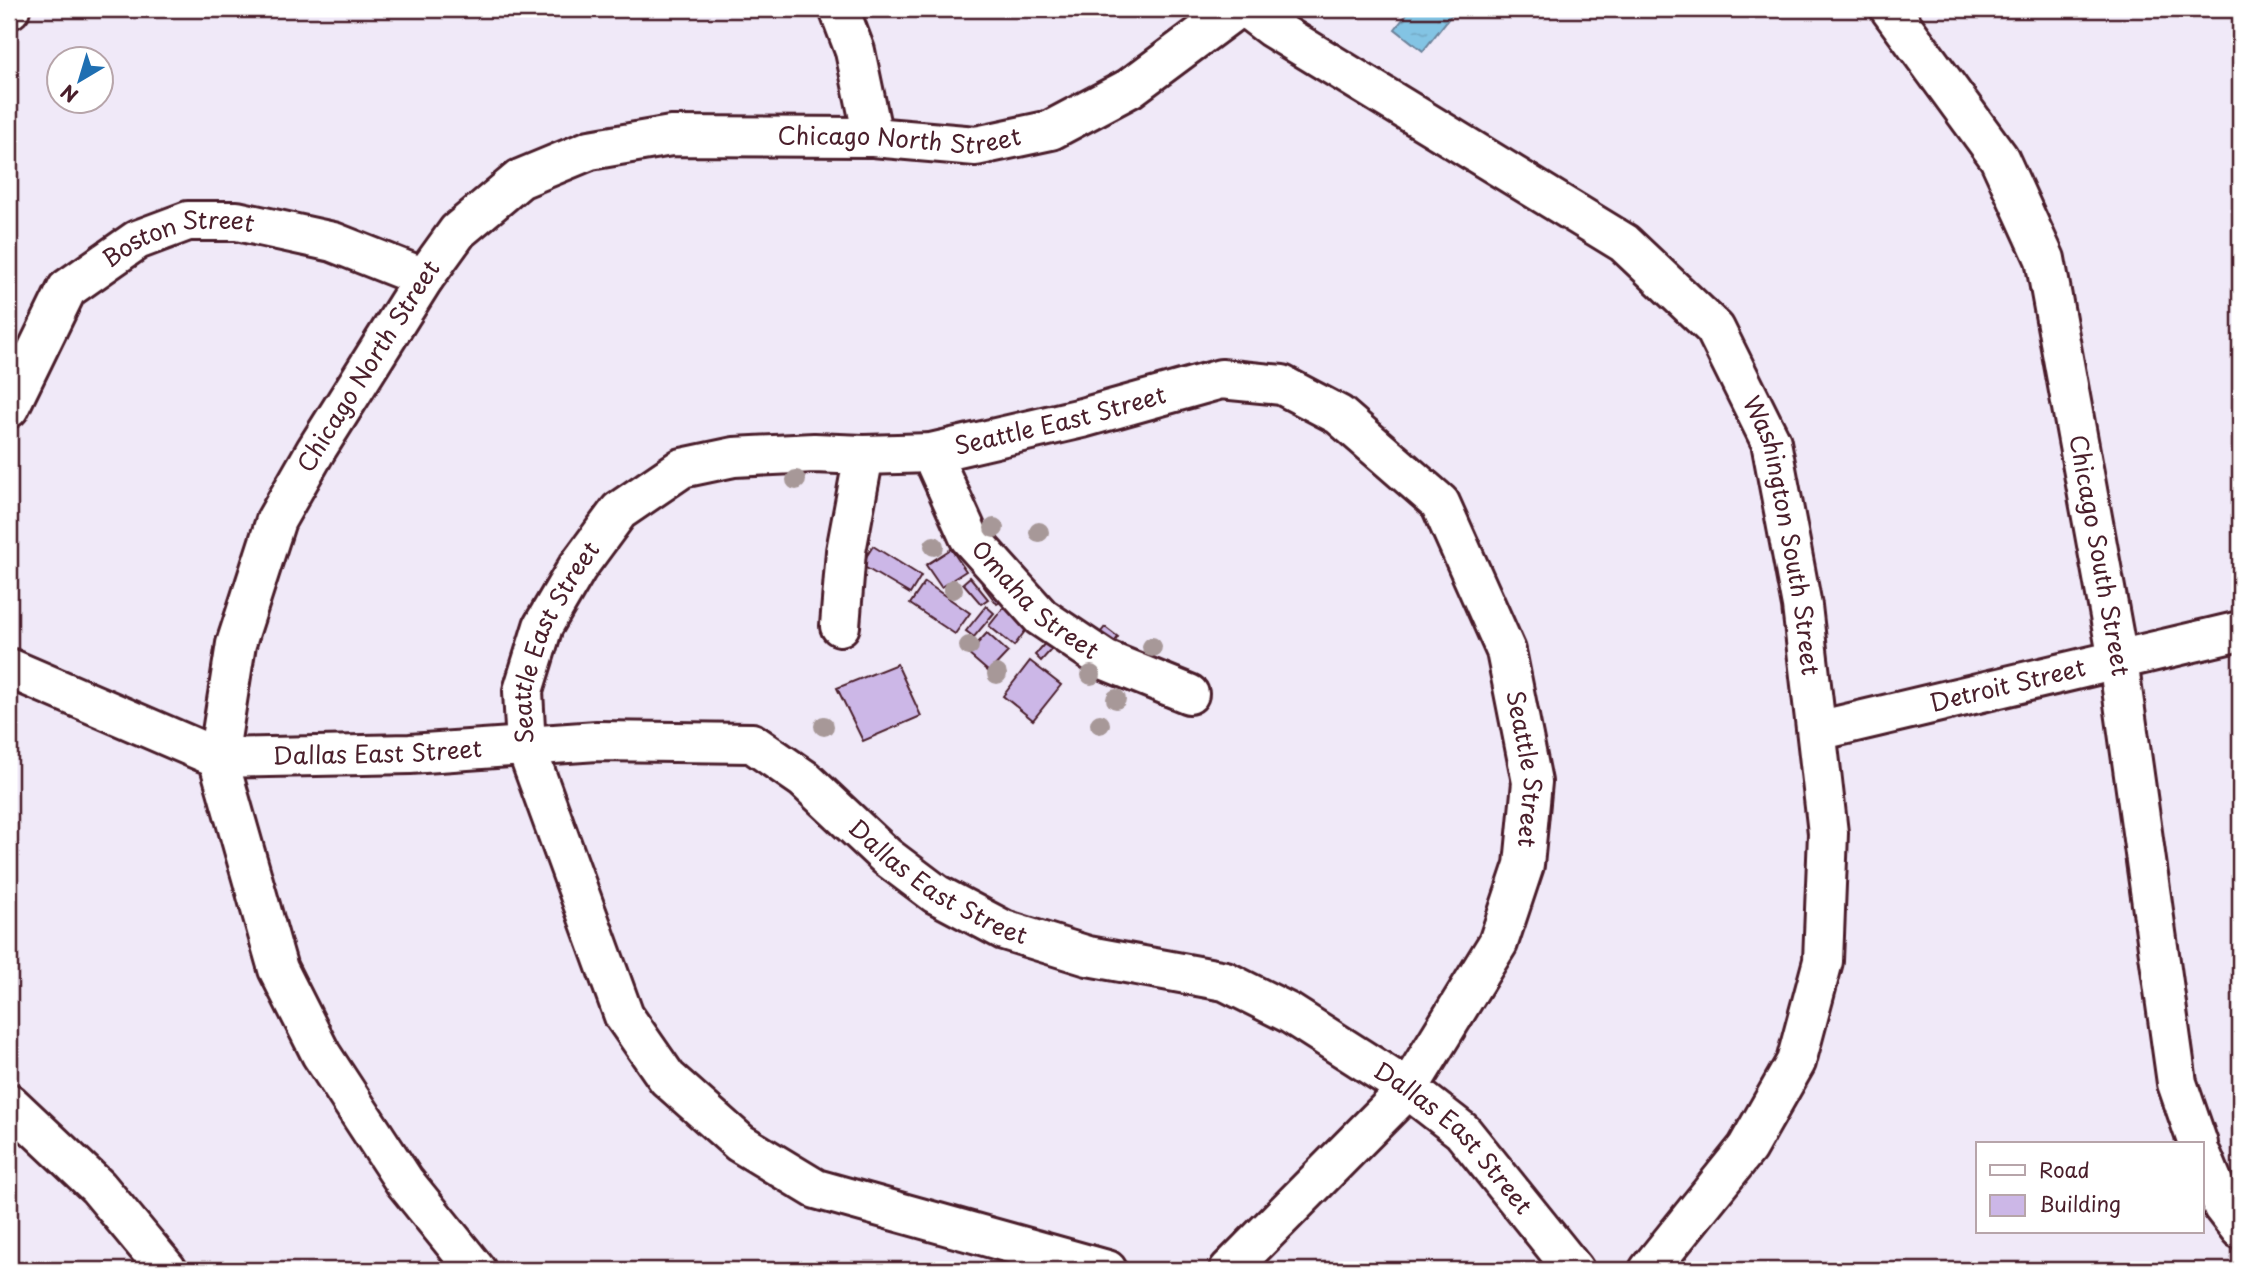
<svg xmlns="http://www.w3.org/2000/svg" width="2249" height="1279" font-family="'Playpen Sans',sans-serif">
<defs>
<pattern id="water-ripples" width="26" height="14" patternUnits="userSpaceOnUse" patternTransform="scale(1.75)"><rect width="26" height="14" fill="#83c4e4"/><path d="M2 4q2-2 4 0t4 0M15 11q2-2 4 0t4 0" fill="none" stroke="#73a8c4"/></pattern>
</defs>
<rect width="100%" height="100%" fill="#f0e9f8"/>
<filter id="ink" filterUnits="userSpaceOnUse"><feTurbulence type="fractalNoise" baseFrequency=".0143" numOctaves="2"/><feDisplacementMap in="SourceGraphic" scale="14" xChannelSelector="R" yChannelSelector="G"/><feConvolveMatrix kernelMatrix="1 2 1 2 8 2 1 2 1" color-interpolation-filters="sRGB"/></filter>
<g filter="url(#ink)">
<path fill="url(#water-ripples)" stroke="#6c829a" stroke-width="2" d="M1411,9h45l-33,42 -28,-22z"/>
<path fill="#ccb7e7" stroke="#4a1f2b" stroke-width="2" d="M873,546l48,30 -11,18 -49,-29z
M951,549l15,22 -25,16 -15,-22z
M970,577l18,22 -7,5 -18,-21z
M987,580l16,20 -6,4 -15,-20z
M925,582l45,31 -15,21 -45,-30z
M986,606l8,7 -20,24 -8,-6z
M1004,607l24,20 -14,19 -25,-20z
M1105,627l13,10 -11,15 -14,-10z
M987,633l21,19 -19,20 -21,-18z
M1051,636l7,6 -17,19 -6,-6z
M1030,661l31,24 -28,35 -30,-24z
M897,664l24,52 -58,25 -26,-53z"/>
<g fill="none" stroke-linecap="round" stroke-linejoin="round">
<defs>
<g id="minor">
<path d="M9,9h1"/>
<path d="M839,9l16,42 18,86"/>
<path id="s1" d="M1247,9l25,19 352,215 91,86 56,113 31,164 26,227 -5,128 -27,101 -49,86 -98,122"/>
<path id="s2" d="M1890,9l109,149 46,101 73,401 59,423 21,61"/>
<path id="s3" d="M9,408l58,-119 70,-49 51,-19h49l96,21 91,36"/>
<path id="s4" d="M931,453l38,84 72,80 64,43 84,34"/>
<path d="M840,626l6,-75 18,-96"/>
<path id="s5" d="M9,668l209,90 192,-4 187,-13 155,2 52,36 83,78 49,37 68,36 84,26 137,25 64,32 119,76 54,42 112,139"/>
<path id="s6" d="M1817,731l423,-100"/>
<path d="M9,1103l89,84 69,83"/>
<path d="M2202,1156l21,51 17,22"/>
<path id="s7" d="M476,1270l-72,-89 -83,-127 -43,-85 -60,-211 18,-114 40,-124 40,-70 108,-172 34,-47 62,-52 70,-29 81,-14 202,1 103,9 75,-16 79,-42 106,-79"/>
<path id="s8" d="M1107,1270l-291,-81 -76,-46 -73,-65 -43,-62 -98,-269 -3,-56 20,-65 34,-58 42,-57 63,-43 52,-11 80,-4 50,2 67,-2 151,-35 139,-39 61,6 57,30 101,88 66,148 26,131 -8,83 -26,78 -90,146 -179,181"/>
</g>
</defs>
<use href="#minor" stroke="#4a1f2b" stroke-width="44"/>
<use href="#minor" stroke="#fff" stroke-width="38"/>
</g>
<g fill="#a79898">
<circle cx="796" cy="480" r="10"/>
<circle cx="994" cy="528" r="10"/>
<circle cx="1039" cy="532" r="10"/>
<circle cx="934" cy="546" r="10"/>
<circle cx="953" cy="589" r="10"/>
<circle cx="969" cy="646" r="10"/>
<circle cx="1152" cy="647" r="10"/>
<circle cx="997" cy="674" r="10"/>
<circle cx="1091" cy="675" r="10"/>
<circle cx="1116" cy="699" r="10"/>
<circle cx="1100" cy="724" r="10"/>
<circle cx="824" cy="726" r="10"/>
</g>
</g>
<g text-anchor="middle" stroke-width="5" stroke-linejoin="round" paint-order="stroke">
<g font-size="24" fill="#4a1f2b" stroke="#fff">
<text dy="8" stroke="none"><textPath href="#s7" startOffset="1636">Chicago North Street</textPath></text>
<text dy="8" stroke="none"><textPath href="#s3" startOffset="259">Boston Street</textPath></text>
<text dy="8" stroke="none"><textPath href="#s7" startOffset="1006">Chicago North Street</textPath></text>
<text dy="8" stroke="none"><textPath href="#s8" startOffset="1572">Seattle East Street</textPath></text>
<text dy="8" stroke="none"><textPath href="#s1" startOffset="789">Washington South Street</textPath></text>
<text dy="8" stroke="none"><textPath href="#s2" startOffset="597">Chicago South Street</textPath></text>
<text dy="8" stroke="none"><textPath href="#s4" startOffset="184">Omaha Street</textPath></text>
<text dy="8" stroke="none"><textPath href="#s8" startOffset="962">Seattle East Street</textPath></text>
<text dy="8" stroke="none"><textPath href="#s6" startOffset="196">Detroit Street</textPath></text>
<text dy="8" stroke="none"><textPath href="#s5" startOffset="387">Dallas East Street</textPath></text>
<text dy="8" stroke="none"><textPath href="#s8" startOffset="2280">Seattle Street</textPath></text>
<text dy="8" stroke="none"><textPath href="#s5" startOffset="996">Dallas East Street</textPath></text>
<text dy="8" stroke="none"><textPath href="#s5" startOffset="1584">Dallas East Street</textPath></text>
</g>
</g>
<rect width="2249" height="1279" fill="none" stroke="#fff" stroke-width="35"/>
<rect x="18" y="18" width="2214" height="1244" fill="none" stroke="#4a1f2b" stroke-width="2.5" filter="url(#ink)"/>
<rect x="1976" y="1142" width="228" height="91" fill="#ffffff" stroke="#b7a5aa" stroke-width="2"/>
<rect x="1990" y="1165" width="35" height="10" fill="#ffffff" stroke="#b7a5aa" stroke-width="2"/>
<text x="2039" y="1178" font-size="21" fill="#4a1f2b">Road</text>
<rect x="1990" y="1195" width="35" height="21" fill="#ccb7e7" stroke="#b7a5aa" stroke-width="2"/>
<text x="2039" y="1212" font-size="21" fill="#4a1f2b">Building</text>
<g transform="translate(80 80) rotate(218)"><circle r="33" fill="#ffffff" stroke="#b7a5aa" stroke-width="2"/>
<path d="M0-5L12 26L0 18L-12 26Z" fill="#1f6fb2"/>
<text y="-10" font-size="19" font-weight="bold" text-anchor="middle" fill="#4a1f2b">N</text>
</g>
</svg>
